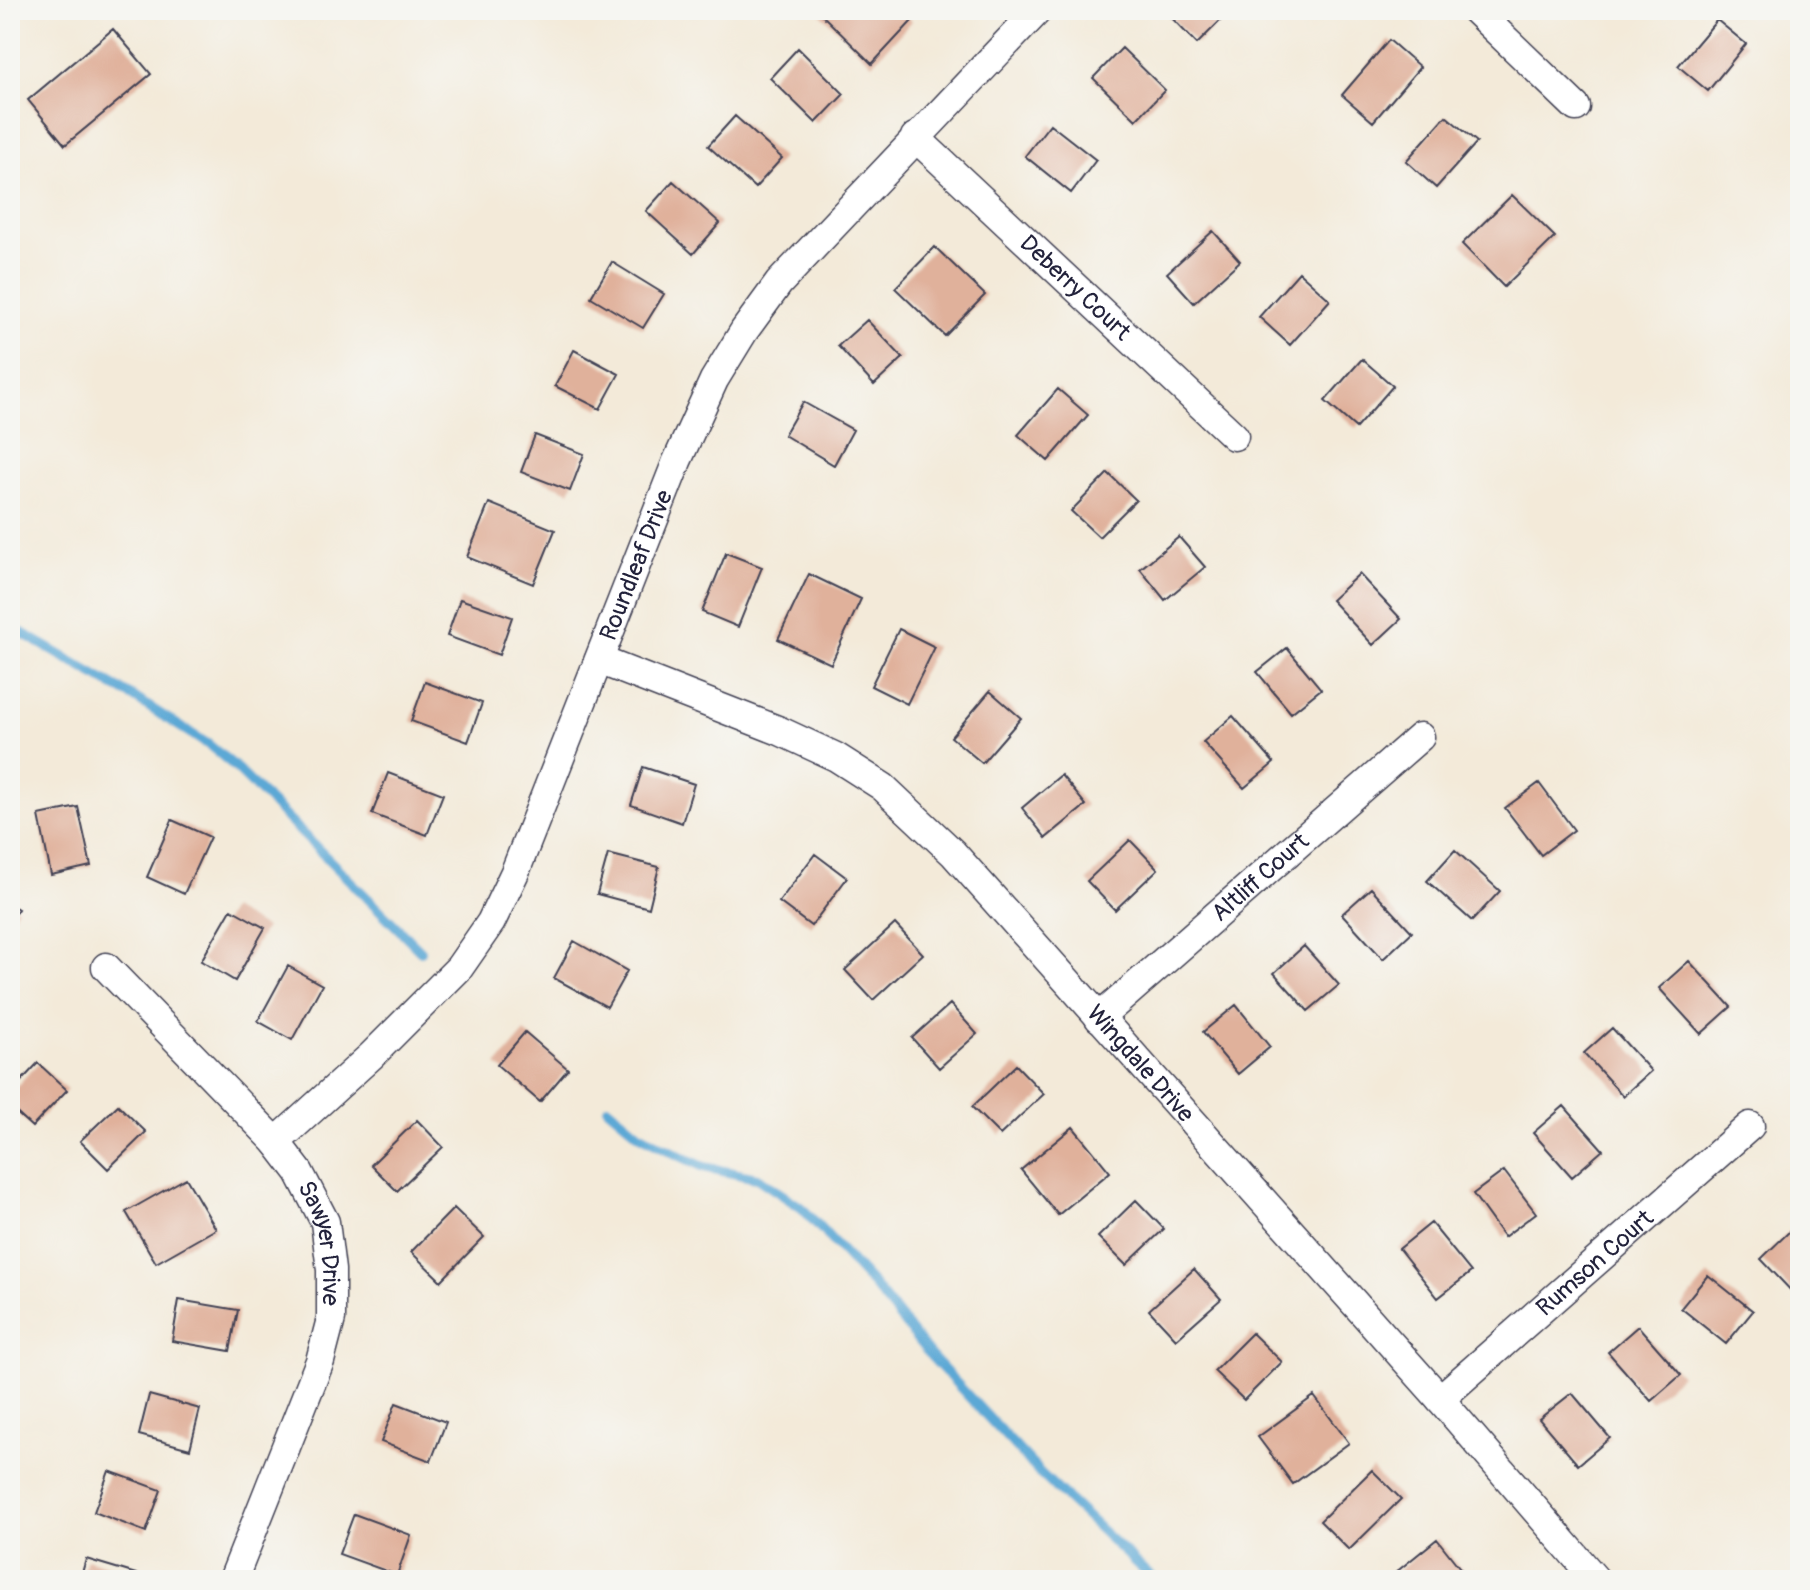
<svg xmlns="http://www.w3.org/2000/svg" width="1810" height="1590" font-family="Pangolin,sans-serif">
<rect width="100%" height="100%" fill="#f6f6f2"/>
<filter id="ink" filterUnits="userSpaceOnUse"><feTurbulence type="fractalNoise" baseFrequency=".0125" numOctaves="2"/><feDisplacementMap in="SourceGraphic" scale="16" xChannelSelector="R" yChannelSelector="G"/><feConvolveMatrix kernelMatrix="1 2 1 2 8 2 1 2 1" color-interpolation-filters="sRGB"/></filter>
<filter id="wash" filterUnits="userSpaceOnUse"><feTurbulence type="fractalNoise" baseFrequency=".006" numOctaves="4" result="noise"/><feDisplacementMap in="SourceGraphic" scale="32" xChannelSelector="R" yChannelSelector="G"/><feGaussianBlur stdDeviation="1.8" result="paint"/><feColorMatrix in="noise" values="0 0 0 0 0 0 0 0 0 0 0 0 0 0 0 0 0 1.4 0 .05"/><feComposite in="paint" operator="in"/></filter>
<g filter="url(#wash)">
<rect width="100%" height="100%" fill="#f3ead9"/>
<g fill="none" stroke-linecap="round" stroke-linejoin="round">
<path stroke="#5ca8d5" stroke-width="10" d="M10,626l125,72 74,47 23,19 189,187
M608,1108l31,26 35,19 30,14 53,11 45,30 72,78 56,69 111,119 113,106"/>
</g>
<g id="blocks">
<path fill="#e0b19b" d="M824,10h77l11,11 -40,43 -51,-50z
M1164,10h57l5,5 -29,29z
M1717,20l29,24 -38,47 -30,-25z
M113,29l38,45 -86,71 -37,-45z
M1389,40l31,27 -47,55 -31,-27z
M798,48l46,46 -28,29 -46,-45z
M1122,48l43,42 -29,30 -43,-42z
M735,116l47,42 -27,30 -47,-42z
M1446,116l31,26 -41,46 -30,-27z
M1050,124l46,36 -25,33 -46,-37z
M673,181l47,42 -27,31 -47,-43z
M1512,195l43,42 -51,50 -42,-43z
M1213,231l27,30 -46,42 -27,-30z
M935,247l50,48 -40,41 -50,-48z
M612,262l52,32 -21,34 -52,-31z
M1299,272l31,28 -40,45 -31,-28z
M867,320l36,38 -29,27 -36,-39z
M574,350l45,24 -19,35 -45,-23z
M1362,359l31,27 -37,42 -31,-27z
M1058,389l30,26 -40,46 -30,-26z
M803,402l50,28 -19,35 -50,-30z
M535,435l49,19 -14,37 -49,-19z
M1108,473l28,27 -37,37 -28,-26z
M489,503l66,27 -22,54 -66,-27z
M1179,537l26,30 -40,33 -25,-31z
M726,553l36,14 -24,60 -36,-15z
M809,574l52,25 -30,65 -53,-25z
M1359,574l42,45 -28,26 -42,-45z
M460,599l52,18 -13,38 -52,-19z
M899,629l36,18 -28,57 -36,-18z
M1287,648l34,41 -30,24 -34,-41z
M425,682l57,21 -14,39 -57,-21z
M990,691l31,27 -39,45 -31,-26z
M1233,716l41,47 -30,25 -41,-46z
M643,767l51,17 -12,39 -51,-18z
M388,773l55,21 -16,41 -55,-21z
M1061,775l25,30 -40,33 -24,-30z
M1539,783l35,47 -33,25 -36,-47z
M78,807l13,59 -40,9 -12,-60z
M172,820l38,17 -26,57 -37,-17z
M1130,840l28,29 -43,41 -28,-29z
M1455,850l45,41 -28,30 -45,-40z
M608,854l51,13 -10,41 -52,-14z
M815,854l32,24 -36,48 -32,-24z
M1371,888l41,44 -29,27 -41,-45z
M10,904l8,5 -8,12z
M231,909l34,19 -30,53 -34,-20z
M895,924l28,30 -50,46 -28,-30z
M574,941l53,30 -20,36 -53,-29z
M1304,946l35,39 -31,26 -34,-38z
M1689,961l42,46 -30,27 -42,-46z
M288,966l34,19 -30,55 -34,-19z
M950,1004l27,30 -38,34 -27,-30z
M1236,1005l34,42 -32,27 -35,-42z
M1612,1028l39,43 -28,25 -39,-43z
M525,1032l43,37 -28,33 -43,-37z
M38,1063l29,27 -35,37 -22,-20v-14z
M1016,1065l28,29 -44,41 -28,-28z
M118,1105l28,27 -38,37 -28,-28z
M1564,1106l39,44 -31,27 -39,-44z
M417,1120l26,27 -46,44 -26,-26z
M1073,1127l37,45 -52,43 -37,-45z
M1504,1171l32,42 -32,24 -31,-43z
M186,1178l30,51 -60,34 -30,-51z
M1136,1200l28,29 -38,36 -28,-28z
M454,1208l30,29 -43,44 -30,-29z
M1431,1223l40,49 -33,26 -39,-49z
M1791,1230l9,10v54l-3,3 -36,-38z
M1194,1269l27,30 -45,40 -27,-29z
M1708,1275l45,36 -27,33 -45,-36z
M179,1300l59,10 -8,41 -58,-10z
M1638,1326l43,49 -30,26 -43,-49z
M1252,1333l30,29 -38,38 -30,-29z
M1572,1393l38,45 -32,27 -39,-46z
M149,1395l51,14 -10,40 -51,-14z
M1314,1396l35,47 -56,41 -35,-47z
M396,1403l50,19 -15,39 -50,-19z
M1372,1470l29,29 -52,51 -29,-29z
M109,1471l52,19 -15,42 -52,-20z
M354,1514l57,21 -14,40 -58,-21z
M1437,1539l26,33 -10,8h-60l-3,-3z
M86,1559l50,15 -2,6h-54z"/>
</g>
</g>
<g filter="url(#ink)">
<use href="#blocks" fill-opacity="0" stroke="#414053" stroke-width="2"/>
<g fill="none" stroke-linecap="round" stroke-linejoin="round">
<defs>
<g id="street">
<path d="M1475,10l101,97"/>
<path id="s1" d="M915,137l319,299"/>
<path id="s2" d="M599,660l181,71 56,26 47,30 70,66 487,546 156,181"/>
<path id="s3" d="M106,967l170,175 23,30 26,50 6,48v49l-11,42 -87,219"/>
<path id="s4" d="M1099,1018l321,-281"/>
<path id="s5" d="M276,1142l95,-86 88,-88 32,-46 24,-50 162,-411 37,-81 30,-49 35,-48 259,-273"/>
<path id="s6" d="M1440,1399l310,-273"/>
</g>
</defs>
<use href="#street" stroke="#414053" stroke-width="31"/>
<use href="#street" stroke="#fff" stroke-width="28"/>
</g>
</g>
<g text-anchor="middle" stroke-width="7" stroke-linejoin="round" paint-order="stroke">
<g font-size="24" fill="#22223b" stroke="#f6f6f2">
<text dy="8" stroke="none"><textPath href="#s1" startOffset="220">Deberry Court</textPath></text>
<text dy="8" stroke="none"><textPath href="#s5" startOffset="694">Roundleaf Drive</textPath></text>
<text dy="8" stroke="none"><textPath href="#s4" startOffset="214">Altliff Court</textPath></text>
<text dy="8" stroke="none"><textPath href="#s2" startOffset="690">Wingdale Drive</textPath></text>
<text dy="8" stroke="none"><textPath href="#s3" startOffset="358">Sawyer Drive</textPath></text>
<text dy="8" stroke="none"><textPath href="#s6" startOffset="206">Rumson Court</textPath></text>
</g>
</g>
<rect width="1810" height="1590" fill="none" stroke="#f6f6f2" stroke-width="40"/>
</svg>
